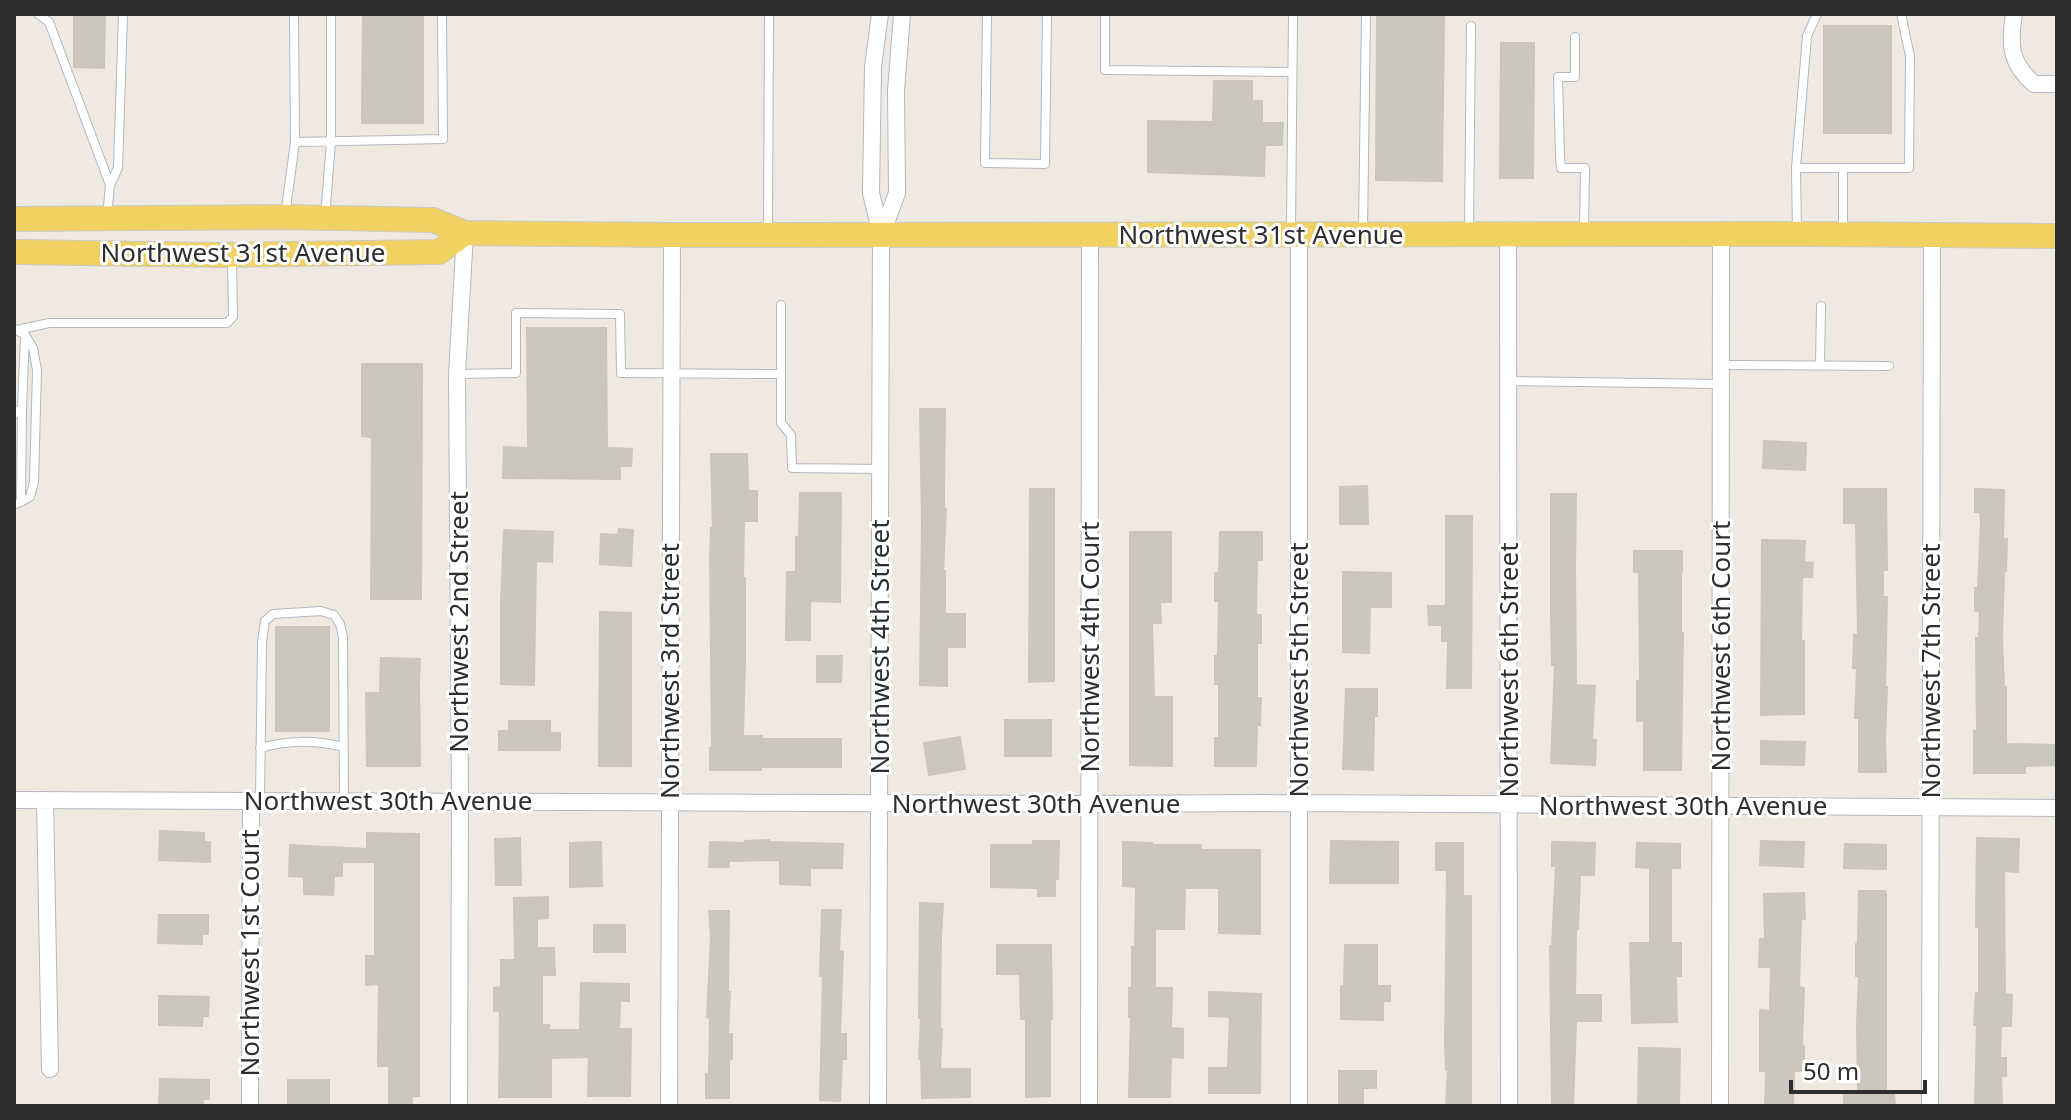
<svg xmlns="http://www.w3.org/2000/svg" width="2071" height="1120" font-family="'Noto Sans',sans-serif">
<rect width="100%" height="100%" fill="#efe9e1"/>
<path fill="#cbc7bf" stroke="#cbc5ba" stroke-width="2" d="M74,14h31l-1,54 -30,-1z
M363,14h60v109h-61z
M1377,14h67l-2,167 -66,-1z
M1824,26h67v107h-67z
M1501,43h33l-1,135h-33z
M1214,81h38v20h10v22h21l-1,22h-17l-1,31 -116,-4v-51l65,1z
M527,328h79l1,120 25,1 -1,17h-11v13l-117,-1 1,-31 24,1z
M362,364h60l-1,235h-50l1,-162 -10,-1z
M920,409h25l-1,80v20h2l-3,62h2v43h20v33h-18v39l-27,-1 2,-161z
M1764,441l42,2 -1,27 -42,-2z
M711,454h36l1,37h9v30h-13l-1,57h2v83l-2,75h19v3h79v28h-80v3h-51v-22h2l-2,-190 1,-30h2z
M1367,486l1,38h-28v-37z
M1030,489h24v192l-25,1z
M1844,489h42l1,81h-4v27h4l-2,90h2l-2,54 1,31h-27v-54h-4l2,-50h-4l1,-33h4l-2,-112h-12z
M1975,489l29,1 -1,49h4l-1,32h-2l-2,67 2,49h2v57l51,1v20l-32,1v7h-51v-42h3l-1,-93h3l1,-27h-5v-23h3l3,-66 -1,-10h-5z
M800,493h41l-1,109 -30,-1v39h-24l1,-68h9v-35h3z
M1551,494h25l-1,73 1,118 19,1 -3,54h4l-1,25 -44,-2 4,-98h-3l-1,-49z
M1446,516h26l-1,172h-24l1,-47h-6v-16h-13l-1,-19h18z
M619,529l14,1 -2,36 -31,-2 1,-30 17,1z
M504,530l49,2 -1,30 -16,-1 -2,124 -33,-1v-82z
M1130,532h41v70h-11l1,21h-9l2,74h18v69l-42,-1z
M1220,532h42v28h-5l-1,55h5v28h-4v55h4l-1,27h-3l-1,41h-41v-28h4v-54h-4v-28h3l1,-55h-4v-28h4z
M1762,540l43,1 -1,21 9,1 -1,14h-10l-1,64h3v73l-43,1z
M1634,551h48v21h-1v61h2l-2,137h-37v-49h-7v-40h3l-1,-109h-5z
M1343,572l48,1v34h-21l-1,46 -26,-1z
M600,612l31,1v153h-32z
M276,627h53v104h-53z
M817,656h25l-1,26h-24z
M381,658l39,1 -1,23 1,84h-53l-1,-73h14z
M1346,689h31v27h-3l-1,54 -30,-1z
M1005,720h46v36h-46z
M509,721h41v12h10v17h-61v-19h10z
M960,737l5,32 -36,6 -5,-32z
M1761,741l44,1 -1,23 -43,-1z
M160,831l44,2v9h6v20l-51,-2z
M367,833l52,1v262h-7v10h-23v-40h-11l1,-82 -13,1v-29h9v-94h-33v14h-8l-1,19 -29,-1v-17l-15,-1 1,-31 77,4z
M520,838l1,47h-25l-1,-46z
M1977,838l42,1 -1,33 -14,-1 1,123 7,1 -1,31h-10l-1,32h6v18h-5l1,30h-27l2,-81h-3l2,-32h3v-66h-3z
M769,840v2l74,2 -1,24h-32v17l-30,-1v-24l-51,1v6h-20l1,-25 35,1v-2z
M1033,841h26l-1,38h-3v17h-17v-8l-47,-1v-42h42z
M1331,841l67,1v41h-68z
M1761,841l43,1 -1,25 -43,-2z
M601,842l1,44 -32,1v-44z
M1123,842l29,1v2h49v5h59v84l-41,-1v-45h-34l-1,41h-29v59h17l-1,40 12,1v29l-12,-1 -1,40h-41l2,-80h-2v-29h3v-41h3l1,-60 -13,-1z
M1552,842l43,1 -1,32h-14l-2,54h-2l-1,66h26v26h-25l-3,85h-21l-2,-160h2l4,-80h-4z
M1436,843h27v53h8v210h-25l2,-36h-2l-1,-26 2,-174h-11z
M1637,843l43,1v24h-9v75h10v33h-5l1,46 -45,1 -2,-80h20v-75l-14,-1z
M1845,844l41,1v24l-42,-1z
M1859,891h26l1,3v198h8l1,14h-51v-14h14l-1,-67 2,-49h-3v-32h2z
M1804,893l1,26h-4l-2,68 5,1 -2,58h2v25h-10l-1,35h-28l1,-35h-6v-61l10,1 1,-44h-12l1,-28h5l-1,-45z
M548,897v21l-11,1v29h17l1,27h-13v50h7v5h31l1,-47 48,1v17h-9l-1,28h12l-1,67h-42l1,-39 -38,1v39h-52l1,-86h-6v-23l7,-1v-27h14l-1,-62z
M920,903l23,1 -2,32 -1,93h2l-2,40h30v28l-48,1 -1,-39h-2l2,-41h-2z
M822,910h19l-2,41 4,1 -3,82h6v25h-4l-2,42 -20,-1 3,-124h-3z
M709,911h20l-1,81h2l-2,42h4v25h-3v39h-23v-24h3l1,-56 -3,-1 4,-80z
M159,915h49v19h-6v10l-44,-1z
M594,925h31v27h-31z
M997,945h54l1,74h-2v77l-24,1v-78h-5l-1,-45h-23z
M1345,945h32v41h13v15h-7v19l-42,-1v-33h3z
M1209,992l52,2 -1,99h-51v-25h19l2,-51 -21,-1z
M159,996l50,1 -1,19h-5l-1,10 -43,-1z
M1639,1048l41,1 -1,57h-41z
M1339,1071h37v17h-13v15h-24z
M160,1079l49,1v19h-6v7h-44z
M288,1080h41v26h-41z"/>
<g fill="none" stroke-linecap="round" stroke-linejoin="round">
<defs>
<path id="lane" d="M38,14l11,8 61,163 -3,32
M294,14l1,128 148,-3 -1,-125
M987,14l-2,149 60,1 2,-150
M1105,14v56l187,2
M1575,37v40h-17l2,79 1,12h24l-1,62
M1796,168h113l1,-112 -9,-42
M110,185l8,-17 5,-154
M285,216l10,-74
M325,217l6,-75v-128
M768,230l1,-216
M1291,230l2,-216
M1363,230l3,-216
M1469,230l2,-204
M1843,231v-63
M1797,233l-1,-65 11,-132 10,-22
M781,305v118l10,12 1,33 88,1
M17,330l32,-7h178l6,-6 -1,-58
M1721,365l168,1
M1820,365l1,-59
M458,374l58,-1v-60l104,1 1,59 160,1
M1508,381l213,3
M14,414l8,-6 3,-73
M21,502l1,-94
M14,505l16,-8 4,-15 3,-112 -4,-22 -8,-13 -10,-6
M260,748c29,-8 54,-8 83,-1
M260,800l2,-158 3,-21 8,-7 48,-3 13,4 6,9 3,13 1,163"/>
<path id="street" d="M2014,14c-5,30 -4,49 20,70h23
M882,234l15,-41 -1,-102 6,-77
M1508,234l1,872
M14,800l1058,4 227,-1 758,5
M45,800l5,269
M250,1106l1,-306
M459,1106l1,-305 -3,-427 8,-141
M669,1106l3,-871
M878,1106l3,-871 -10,-42 2,-126 7,-53
M1089,1106l1,-871
M1299,1106v-871
M1720,1106l1,-872
M1930,1106l2,-871"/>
<path id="primary" d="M14,219l270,-2 149,3 32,13 207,2 1125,-1 260,2
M14,252l204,3 221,-3 26,-19"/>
</defs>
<use href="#lane" stroke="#b4b7c1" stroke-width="10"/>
<use href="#street" stroke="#b4b7c1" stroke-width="18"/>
<use href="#primary" stroke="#c9c9c9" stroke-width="26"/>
<use href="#lane" stroke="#fff" stroke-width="8"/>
<use href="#street" stroke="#fff" stroke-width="16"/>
<use href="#primary" stroke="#f2d163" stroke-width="24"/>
</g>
<g text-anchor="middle" stroke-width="6" stroke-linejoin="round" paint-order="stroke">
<g font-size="26" fill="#2e2e2e" stroke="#fff">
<text x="1261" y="244">Northwest 31st Avenue</text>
<text x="243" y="262">Northwest 31st Avenue</text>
<text transform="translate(459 622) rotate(-90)" y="9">Northwest 2nd Street</text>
<text transform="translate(1721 646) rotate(-90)" y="9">Northwest 6th Court</text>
<text transform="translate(880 647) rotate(-90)" y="9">Northwest 4th Street</text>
<text transform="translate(1090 647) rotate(-90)" y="9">Northwest 4th Court</text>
<text transform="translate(1299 670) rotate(-90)" y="9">Northwest 5th Street</text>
<text transform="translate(1509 670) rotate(-90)" y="9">Northwest 6th Street</text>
<text transform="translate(670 671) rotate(-90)" y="9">Northwest 3rd Street</text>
<text transform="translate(1931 671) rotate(-90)" y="9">Northwest 7th Street</text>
<text x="388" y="810">Northwest 30th Avenue</text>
<text x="1036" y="813">Northwest 30th Avenue</text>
<text x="1683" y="815">Northwest 30th Avenue</text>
<text transform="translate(250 953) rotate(-90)" y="9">Northwest 1st Court</text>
</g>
</g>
<rect width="2071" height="1120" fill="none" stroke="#2e2e2e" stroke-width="32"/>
<path d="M1791 1080v12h134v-12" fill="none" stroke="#2e2e2e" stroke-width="4"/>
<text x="1803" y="1080" font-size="24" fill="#2e2e2e" stroke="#ffffff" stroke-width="6" paint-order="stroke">50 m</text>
</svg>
